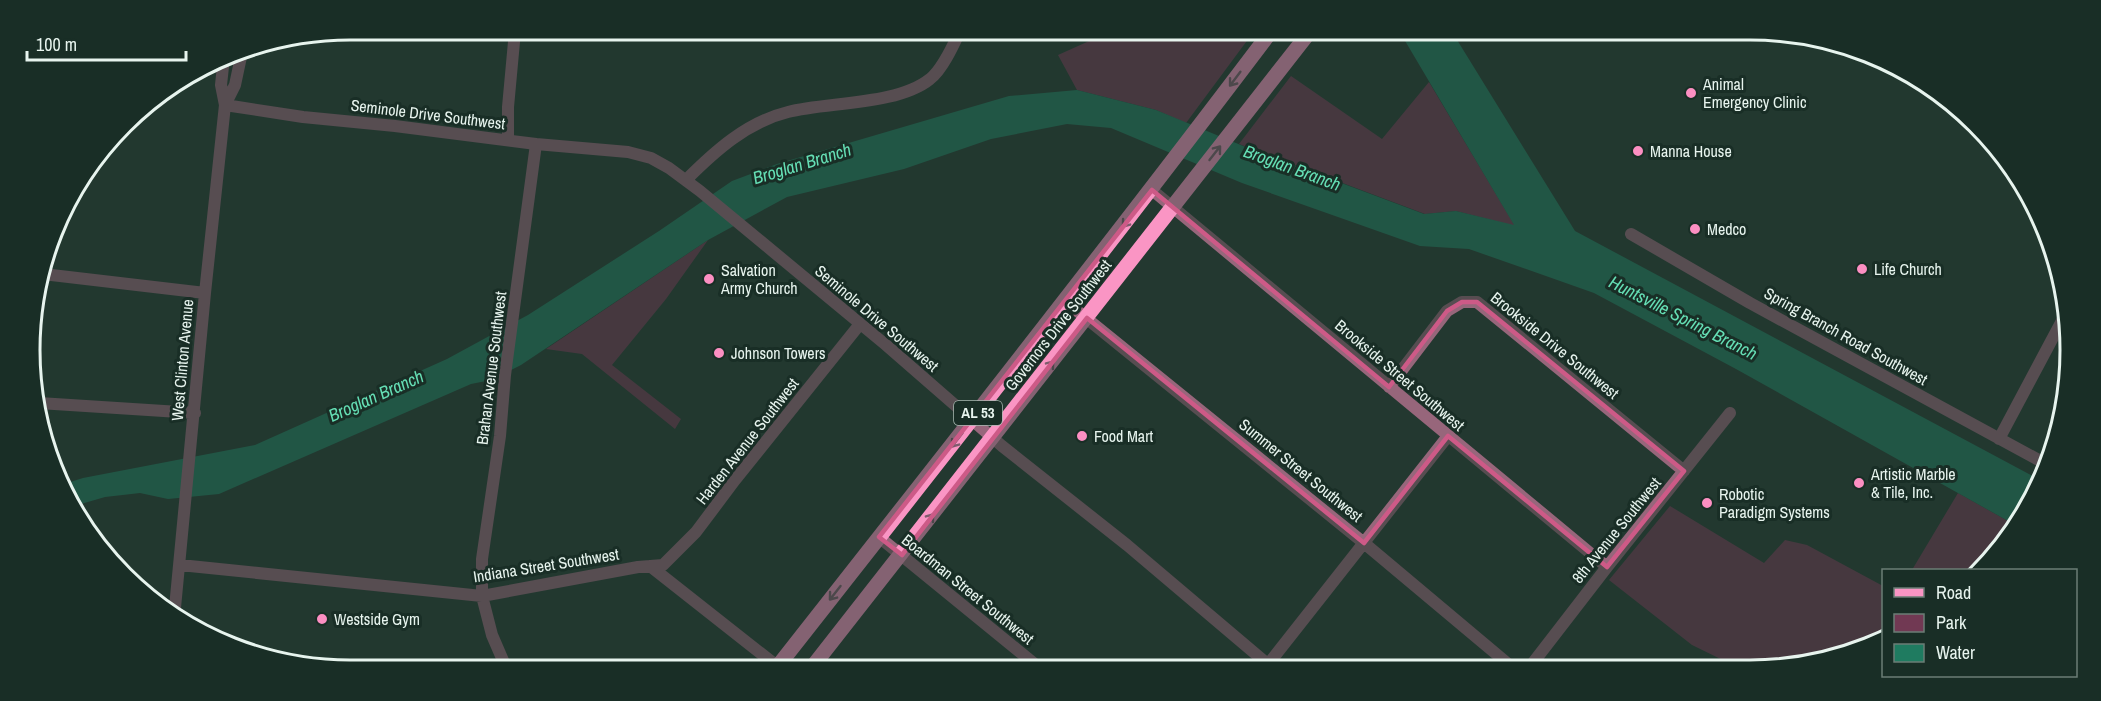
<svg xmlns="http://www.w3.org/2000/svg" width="2101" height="701" font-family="'Archivo Narrow',sans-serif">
<rect width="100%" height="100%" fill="#233830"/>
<path fill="#713953" d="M1107,33l145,1 -66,89 -30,-13 -79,-20 -19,-35z
M1291,76l91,63 47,-57 86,144 -59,-15 -31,3 -186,-70z
M708,240l-42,59 -54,66 69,54 -6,10 -93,-75 -36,-5z
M1958,493l59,33 -35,44h-70z
M1670,506l94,57 21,-23 22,5 76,41v55l-90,27h-54l-47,-23 -83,-65z"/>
<path fill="#1f7b60" d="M1401,34l53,1 121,196 465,249 -12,30 -11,16 -281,-157 -142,-76 -125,-44 -49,-3 -178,-63 -131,-55 -44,-4 -76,15 -87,30 -117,28 -79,43 -187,125 -30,15 -20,4 -252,110 -51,5 -28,-6 -35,4 -31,9 -10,-22 19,-6 172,-33 192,-86 81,-44 131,-84 73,-50 45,-17 232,-68 68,-6 79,20 92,38 176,66 32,-3 58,14z"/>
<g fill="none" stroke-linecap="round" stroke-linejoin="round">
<path stroke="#97667b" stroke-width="12" d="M225,105l78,12 92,9 141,18 92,8 23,6 18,10 31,23 186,154 116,101 125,99 144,122
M225,105l10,-20 7,-33
M508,140v-33l7,-76
M686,180c29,-29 61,-58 102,-68 40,-10 110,-7 142,-33 12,-9 23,-33 29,-46
M1152,190l455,377
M1631,234l119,69 296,161
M43,274l162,19
M1065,301l299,242 149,125
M1389,387l58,-76 15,-9h15l207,169
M39,403l156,10
M1999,439l66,-124
M879,537l158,129
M180,565l302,31 156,-29 25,-2 33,-33 39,-52 125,-156
M650,566l127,100
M174,618l31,-325 20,-188 -4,-20 3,-28
M505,665l-13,-30 -10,-39v-37l18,-123 5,-61 31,-231
M1266,667l182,-231
M1529,668l78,-101 123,-154"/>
<path stroke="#fa95c4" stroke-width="15" d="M778,666c165,-210 330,-419 491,-632
M813,666l495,-632"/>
</g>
<defs><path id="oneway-shaft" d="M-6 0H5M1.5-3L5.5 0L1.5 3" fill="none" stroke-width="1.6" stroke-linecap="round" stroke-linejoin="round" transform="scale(1.5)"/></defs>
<g stroke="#7e5c6d">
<use href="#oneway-shaft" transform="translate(1235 79) rotate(127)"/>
<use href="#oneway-shaft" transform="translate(1215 153) rotate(-52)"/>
<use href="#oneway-shaft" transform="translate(1128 220) rotate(128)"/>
<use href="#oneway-shaft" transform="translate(1048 368) rotate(-51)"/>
<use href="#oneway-shaft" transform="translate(957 440) rotate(128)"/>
<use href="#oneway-shaft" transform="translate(928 521) rotate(-52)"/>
<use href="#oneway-shaft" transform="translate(835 593) rotate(128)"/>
</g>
<path d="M0 0H2101V701H0ZM1152,190l237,197 58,-76 15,-9h15l207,169 -77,96 -159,-131 -84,107 -277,-225 -185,237 -23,-18z" fill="#233830" fill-opacity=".55" fill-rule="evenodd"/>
<path fill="none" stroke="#cd5a87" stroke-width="4.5" stroke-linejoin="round" d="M1152,190l237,197 58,-76 15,-9h15l207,169 -77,96 -159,-131 -84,107 -277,-225 -185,237 -23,-18z"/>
<g fill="#fc8fc2" stroke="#192e26" stroke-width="2">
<circle cx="1691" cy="93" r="6"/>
<circle cx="1638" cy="151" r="6"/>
<circle cx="1695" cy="229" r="6"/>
<circle cx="1862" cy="269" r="6"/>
<circle cx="709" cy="279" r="6"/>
<circle cx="719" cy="353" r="6"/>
<circle cx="1082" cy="436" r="6"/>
<circle cx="1859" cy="483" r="6"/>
<circle cx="1707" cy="503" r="6"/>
<circle cx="322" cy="619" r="6"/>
</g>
<g text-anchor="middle" stroke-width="6" stroke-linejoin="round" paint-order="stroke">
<rect fill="#192e26" stroke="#a9b9b2" stroke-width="1.5" x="954" y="401" width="48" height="24" rx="4.5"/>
<g font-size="15" font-weight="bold" fill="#e7f4ee">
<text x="978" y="418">AL 53</text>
</g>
<g font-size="16" fill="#e7f4ee" stroke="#192e26" text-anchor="start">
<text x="1703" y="90">Animal<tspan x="1703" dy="18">Emergency Clinic</tspan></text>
<text x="1650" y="157">Manna House</text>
<text x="1707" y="235">Medco</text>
<text x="1874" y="275">Life Church</text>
<text x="721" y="276">Salvation<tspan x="721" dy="18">Army Church</tspan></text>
<text x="731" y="359">Johnson Towers</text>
<text x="1094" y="442">Food Mart</text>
<text x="1871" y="480">Artistic Marble<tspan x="1871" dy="18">&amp; Tile, Inc.</tspan></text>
<text x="1719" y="500">Robotic<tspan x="1719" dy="18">Paradigm Systems</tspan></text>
<text x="334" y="625">Westside Gym</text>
</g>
<g font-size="16" fill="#e7f4ee" stroke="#192e26">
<text transform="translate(428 114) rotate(7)" y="6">Seminole Drive Southwest</text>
<text transform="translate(877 318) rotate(40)" y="6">Seminole Drive Southwest</text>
<text transform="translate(1058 325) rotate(-52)" y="6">Governors Drive Southwest</text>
<text transform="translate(1846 336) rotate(29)" y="6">Spring Branch Road Southwest</text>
<text transform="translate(1555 345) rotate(39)" y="6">Brookside Drive Southwest</text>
<text transform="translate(182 360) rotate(-85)" y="6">West Clinton Avenue</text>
<text transform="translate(491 368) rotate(-83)" y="6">Brahan Avenue Southwest</text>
<text transform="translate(1400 375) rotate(40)" y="6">Brookside Street Southwest</text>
<text transform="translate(747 441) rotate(-52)" y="6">Harden Avenue Southwest</text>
<text transform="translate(1301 470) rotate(39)" y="6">Summer Street Southwest</text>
<text transform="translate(1616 530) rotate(-51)" y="6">8th Avenue Southwest</text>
<text transform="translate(546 565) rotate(-9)" y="6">Indiana Street Southwest</text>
<text transform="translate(968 589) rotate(39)" y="6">Boardman Street Southwest</text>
</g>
<g font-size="18" font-style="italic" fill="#65dfb5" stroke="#192e26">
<text transform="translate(802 164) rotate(-17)" y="6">Broglan Branch</text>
<text transform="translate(1292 168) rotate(20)" y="6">Broglan Branch</text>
<text transform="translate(1683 318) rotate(27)" y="6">Huntsville Spring Branch</text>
<text transform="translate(376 396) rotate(-24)" y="6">Broglan Branch</text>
</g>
</g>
<path d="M0 0H2101V701H0ZM350 40H1750A310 310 0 0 1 2060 350V350A310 310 0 0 1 1750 660H350A310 310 0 0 1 40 350V350A310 310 0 0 1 350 40Z" fill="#192e26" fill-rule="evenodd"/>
<path fill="none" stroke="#e7f4ee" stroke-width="3" d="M350 40H1750A310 310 0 0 1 2060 350V350A310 310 0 0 1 1750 660H350A310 310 0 0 1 40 350V350A310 310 0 0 1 350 40Z"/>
<rect x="1882" y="569" width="195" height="108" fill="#192e26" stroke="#6b7d76" stroke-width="1.5"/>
<rect x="1894" y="588" width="30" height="9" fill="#fa95c4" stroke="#6b7d76" stroke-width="1.5"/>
<text x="1936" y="599" font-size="18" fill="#e7f4ee">Road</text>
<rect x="1894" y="614" width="30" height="18" fill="#713953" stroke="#6b7d76" stroke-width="1.5"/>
<text x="1936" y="629" font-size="18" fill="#e7f4ee">Park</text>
<rect x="1894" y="644" width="30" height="18" fill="#1f7b60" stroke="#6b7d76" stroke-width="1.5"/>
<text x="1936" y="659" font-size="18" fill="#e7f4ee">Water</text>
<path d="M27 51v9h159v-9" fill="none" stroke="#e7f4ee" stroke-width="3"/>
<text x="36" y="51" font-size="18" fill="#e7f4ee" stroke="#192e26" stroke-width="4.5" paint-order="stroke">100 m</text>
</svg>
